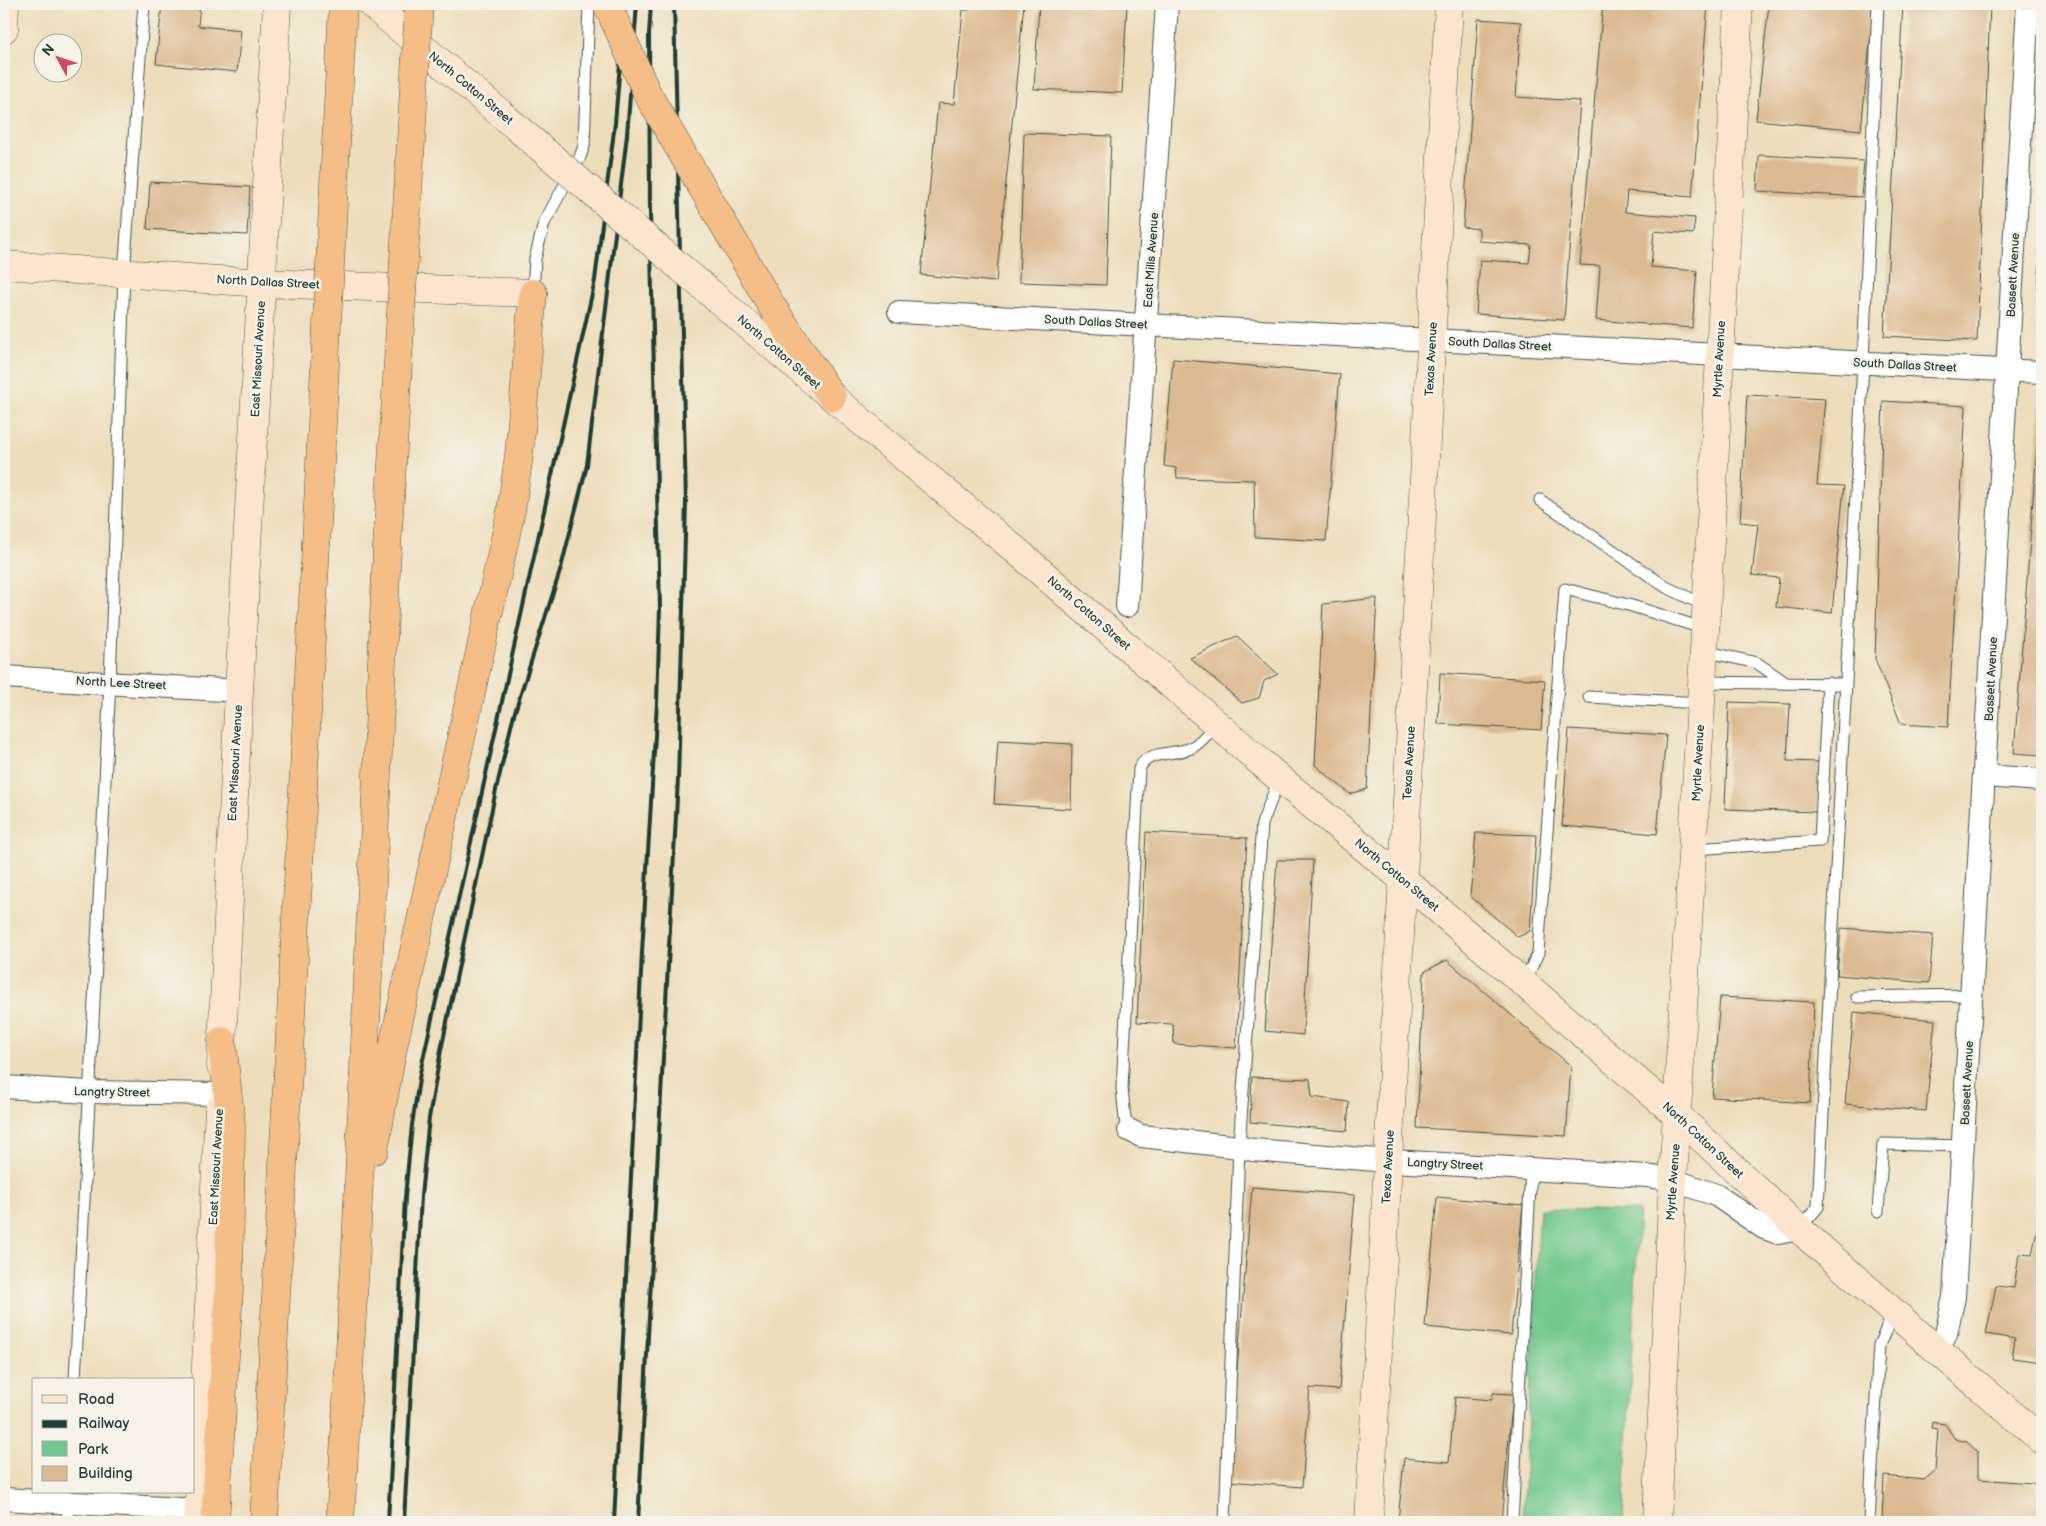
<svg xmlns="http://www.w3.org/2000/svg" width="2046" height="1526" font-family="'Balsamiq Sans',sans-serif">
<rect width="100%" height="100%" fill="#f7f3e8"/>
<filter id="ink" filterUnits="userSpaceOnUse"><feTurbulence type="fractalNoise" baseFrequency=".02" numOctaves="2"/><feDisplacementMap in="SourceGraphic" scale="10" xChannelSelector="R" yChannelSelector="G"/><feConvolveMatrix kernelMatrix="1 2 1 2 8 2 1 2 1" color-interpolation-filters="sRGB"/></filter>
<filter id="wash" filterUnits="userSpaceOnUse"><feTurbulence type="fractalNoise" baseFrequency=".0096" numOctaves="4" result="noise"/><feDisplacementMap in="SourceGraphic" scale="20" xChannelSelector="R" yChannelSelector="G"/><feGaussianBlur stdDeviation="1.12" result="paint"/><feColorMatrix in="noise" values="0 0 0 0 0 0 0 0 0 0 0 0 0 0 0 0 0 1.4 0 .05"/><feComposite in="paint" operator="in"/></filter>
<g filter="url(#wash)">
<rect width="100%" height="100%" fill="#edb"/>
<path fill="#70c88e" stroke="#488261" d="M1540,1209l99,2 -16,311h-101z"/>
<g id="blocks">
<path fill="#dbba92" d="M162,4h38l-2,22 43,4 -4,42 -81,-8z
M970,4h54l-28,278 -75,-7 17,-172 16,1 9,-94h6z
M1039,4h88l-5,89 -88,-4z
M1603,4h105l-16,193 -65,-6 -2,21 70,6 -2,16 -39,-3 -3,36 46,4 -5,57 -96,-8 4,-54 -20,-1z
M1769,4h105l-13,126 -105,-10z
M1903,4h87l-13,337 -93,-5z
M1478,19l43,3 -5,75 64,4 -16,219 -88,-6 4,-54 49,3 2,-18 -52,-4v-12l-16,-2z
M1024,133l87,3 -5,149 -87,-3z
M1759,155l105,6 -3,36 -104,-6z
M150,182l100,5 -3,48 -100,-6z
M2041,249h1v51l-5,-1z
M1173,359l167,15 -14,167 -71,-4 -1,-57 -77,-2 -1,-10 -12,-2z
M1747,395l78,4 -8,86 27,1 -12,127 -56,-6 3,-29 -27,-3 6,-51 -18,-2z
M1883,401l83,5 -18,321 -47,-3 -26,-65z
M2040,407h2v348l-28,-2z
M1377,598l-10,191 -17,5 -35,-29 8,-161z
M1237,636l41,38 -14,7 -5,17 -17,5 -52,-45z
M1440,673l105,7 -4,50 -103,-6z
M1729,702l61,2 -3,57 32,1 -2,50 -92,-3z
M1569,729l97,6 -9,99 -95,-8z
M998,740l74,4 -1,65 -77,-5z
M1146,832l101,6 -11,210 -62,-4 -1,-20 -36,-2z
M1476,833l60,2 -6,96 -12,6 -48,-41z
M1277,860h36l-10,175 -38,-4z
M1841,928l92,7 -4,48 -92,-8z
M1447,960l124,106 -5,70 -149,-8 7,-156z
M1720,997l94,5 -4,101 -98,-6z
M1854,1012l81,8 -9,91 -81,-7z
M1252,1077l58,2 2,18 37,5 -2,29 -97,-9z
M1252,1187l103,8 -16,195 -29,-2 -8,99 -74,-6z
M1437,1197l86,8 -12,130 -86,-8z
M2041,1208h1v154l-30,-4 3,-19 -29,-5 10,-48 18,2 5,-34 13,1z
M1493,1393l20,1 -12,128h-103l6,-64 45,4 6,-65 37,3z
M1932,1422l13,2 10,15 12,3 11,10v27l54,4 10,7 -2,26h2v6h-160l2,-46 40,4 11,-9 3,-42 -7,-1z"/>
</g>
</g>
<g filter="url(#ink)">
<use href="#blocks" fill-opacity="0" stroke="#3e5548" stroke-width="1"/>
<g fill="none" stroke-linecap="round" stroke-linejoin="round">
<defs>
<path id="lane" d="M533,293l2,-34 9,-36 36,-66 4,-11 5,-142
M1540,500l126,87 40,19
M1704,651l53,12 29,20
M1702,682l144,2
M1589,697l112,6
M1693,849l127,-8 8,-158
M1524,983l14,-30 27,-364 67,17 73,23
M1857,997l115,-2
M1129,1130l-4,-11 -3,-31 17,-319c9,-20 34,-13 52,-21 10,-5 18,-16 25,-24
M1878,1211l5,-67 81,2
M1799,1229l19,-22 45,-844 15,-359
M75,1380l35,-698 14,-409 20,-269
M67,1522l2,-23
M1225,1522l14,-375 23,-323 17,-45
M1512,1522l19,-353
M1869,1522l10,-177 15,-33"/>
<path id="street" d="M899,312l1143,60
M1127,606l40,-602
M4,677l235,14
M1985,776l57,4
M4,1087l85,5 131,2
M1129,1130l12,6 98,11 14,3 123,10 271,16 26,4 43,15 48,33 14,5 21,-4
M1938,1351l8,-17 8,-37 74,-1293
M4,1499l194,11"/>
<path id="secondary" d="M371,4l109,92
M4,29l1,-25
M4,265l258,18 271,10
M1019,553l260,225 125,102 274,236 121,113 139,122 104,89
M221,1066l18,-375 38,-687
M198,1522l21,-413
M1369,1522l80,-1518
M1657,1522l16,-342 31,-529 35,-647"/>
<path id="highway" d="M374,1150l19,-103 118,-536 8,-56 14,-162
M215,1522l14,-232 2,-165 -9,-84
M264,1522l52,-978
M340,1522l16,-275 31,-698"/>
</defs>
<use href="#lane" stroke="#3e5548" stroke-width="13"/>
<use href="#street" stroke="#3e5548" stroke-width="24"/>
<use href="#secondary" stroke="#3e5548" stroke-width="29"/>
<use href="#highway" stroke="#3e5548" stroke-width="29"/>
<use href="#lane" stroke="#fff" stroke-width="11"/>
<use href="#street" stroke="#fff" stroke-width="22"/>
<use href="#secondary" stroke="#fbe5cf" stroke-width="28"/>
<use href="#highway" stroke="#f6be87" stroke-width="28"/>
<path stroke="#1f3d34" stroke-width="4" d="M388,1522l17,-325 7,-72 8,-52 175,-793 20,-157 10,-119
M404,1522l17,-326 8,-78 12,-68 55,-260 17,-72 48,-150 26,-103 40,-330 10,-131
M614,1522l28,-570 15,-250 3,-94 -10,-396 -1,-178 2,-30
M638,1522l40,-743 8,-277 -12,-498"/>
<defs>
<path id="secondary-bridge" d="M480,96l352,301 187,156"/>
<path id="highway-bridge" d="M607,4l41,91 123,210 61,92
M316,544l27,-540
M387,549l32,-545"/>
</defs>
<use href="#secondary-bridge" stroke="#3e5548" stroke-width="29" stroke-linecap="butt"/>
<use href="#highway-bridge" stroke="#3e5548" stroke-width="29" stroke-linecap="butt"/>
<use href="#secondary-bridge" stroke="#fbe5cf" stroke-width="28"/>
<use href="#highway-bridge" stroke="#f6be87" stroke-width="28"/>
</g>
</g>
<g text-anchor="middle" stroke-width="5" stroke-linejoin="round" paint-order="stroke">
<g font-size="12" fill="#1f3d34" stroke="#f7f3e8">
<text transform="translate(471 88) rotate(40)" y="4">North Cotton Street</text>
<text transform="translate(1151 260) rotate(-86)" y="4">East Mills Avenue</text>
<text transform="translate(2013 275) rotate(-87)" y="4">Bassett Avenue</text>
<text transform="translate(268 282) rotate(3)" y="4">North Dallas Street</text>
<text transform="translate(1096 322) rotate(3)" y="4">South Dallas Street</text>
<text transform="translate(1500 344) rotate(3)" y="4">South Dallas Street</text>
<text transform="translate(779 352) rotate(41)" y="4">North Cotton Street</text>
<text transform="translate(258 359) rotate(-87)" y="4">East Missouri Avenue</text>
<text transform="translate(1431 359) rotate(-87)" y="4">Texas Avenue</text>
<text transform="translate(1719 359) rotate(-87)" y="4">Myrtle Avenue</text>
<text transform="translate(1905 365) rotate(3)" y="4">South Dallas Street</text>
<text transform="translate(1089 613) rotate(41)" y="4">North Cotton Street</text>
<text transform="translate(1991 679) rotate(-87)" y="4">Bassett Avenue</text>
<text transform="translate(121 683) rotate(3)" y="4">North Lee Street</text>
<text transform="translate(235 763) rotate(-87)" y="4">East Missouri Avenue</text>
<text transform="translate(1409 763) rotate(-87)" y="4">Texas Avenue</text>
<text transform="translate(1698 763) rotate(-87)" y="4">Myrtle Avenue</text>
<text transform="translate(1397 875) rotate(40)" y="4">North Cotton Street</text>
<text transform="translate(1967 1083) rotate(-87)" y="4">Bassett Avenue</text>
<text transform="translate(112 1092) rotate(1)" y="4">Langtry Street</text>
<text transform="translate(1703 1140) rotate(43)" y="4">North Cotton Street</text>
<text transform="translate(1445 1164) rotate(3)" y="4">Langtry Street</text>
<text transform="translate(216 1167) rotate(-87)" y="4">East Missouri Avenue</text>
<text transform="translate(1388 1167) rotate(-87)" y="4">Texas Avenue</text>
<text transform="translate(1673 1182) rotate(-86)" y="4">Myrtle Avenue</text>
</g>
</g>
<rect width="2046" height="1526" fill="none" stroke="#f7f3e8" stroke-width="20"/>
<rect x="32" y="1378" width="162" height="115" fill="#f7f3e8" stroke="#a1aaa0"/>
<rect x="42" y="1395" width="25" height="8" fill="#fbe5cf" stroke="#a1aaa0"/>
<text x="78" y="1404" font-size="15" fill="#1f3d34">Road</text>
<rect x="42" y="1420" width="25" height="8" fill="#1f3d34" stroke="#a1aaa0"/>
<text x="78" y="1428" font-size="15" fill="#1f3d34">Railway</text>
<rect x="42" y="1441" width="25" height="15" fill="#70c88e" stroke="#a1aaa0"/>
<text x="78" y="1454" font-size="15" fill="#1f3d34">Park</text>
<rect x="42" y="1466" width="25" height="15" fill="#dbba92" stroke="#a1aaa0"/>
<text x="78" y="1478" font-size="15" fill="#1f3d34">Building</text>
<g transform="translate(58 58) rotate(310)"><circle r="24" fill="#f7f3e8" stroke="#a1aaa0"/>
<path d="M0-4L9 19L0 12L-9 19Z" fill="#d1495b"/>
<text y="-8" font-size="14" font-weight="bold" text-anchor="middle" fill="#1f3d34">N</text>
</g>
</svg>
